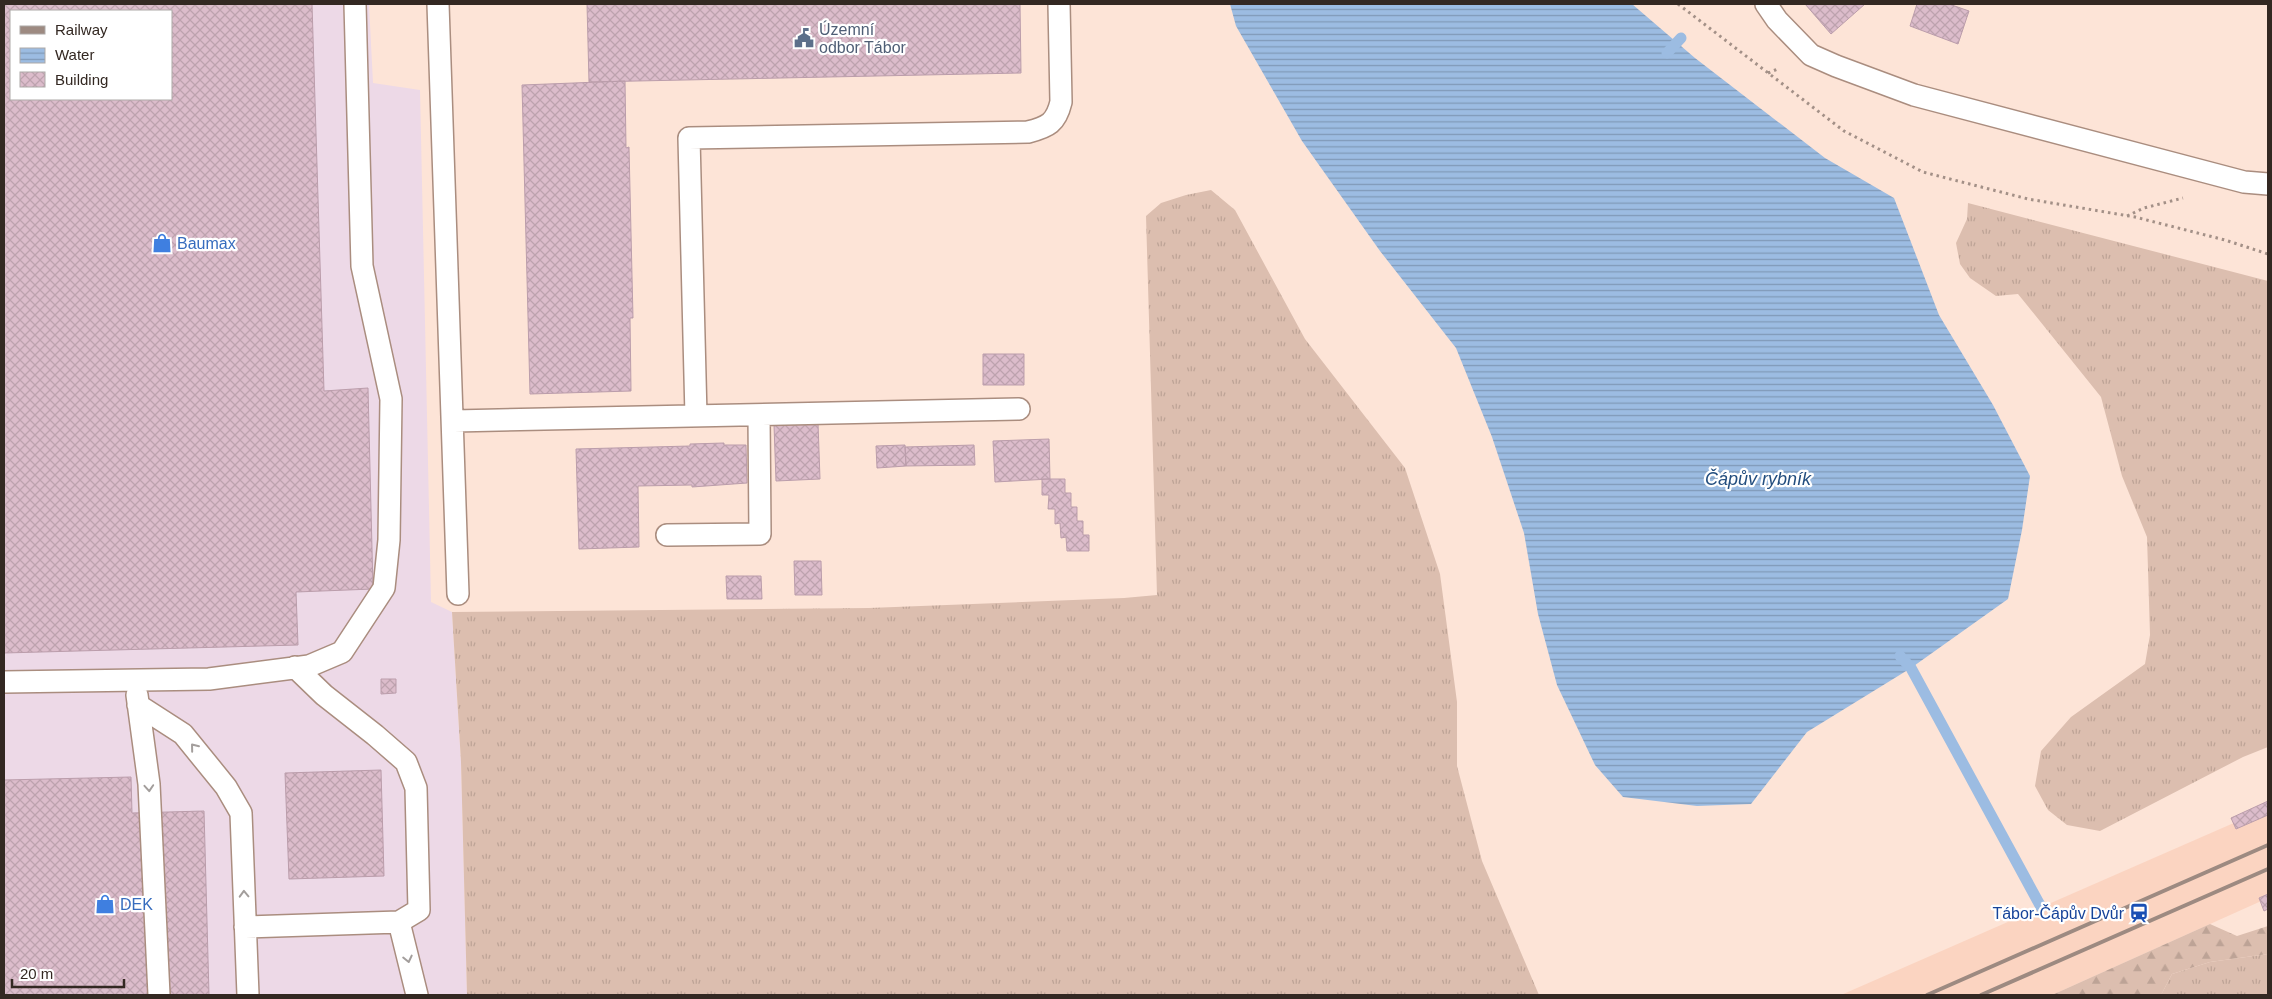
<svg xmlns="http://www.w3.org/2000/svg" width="2272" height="999" font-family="Arial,sans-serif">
<defs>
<pattern id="grass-tufts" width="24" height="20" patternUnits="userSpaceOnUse" patternTransform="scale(1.25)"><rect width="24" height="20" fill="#dcbeaf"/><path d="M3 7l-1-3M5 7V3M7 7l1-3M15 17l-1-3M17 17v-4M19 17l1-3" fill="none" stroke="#bda396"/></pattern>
<pattern id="forest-firs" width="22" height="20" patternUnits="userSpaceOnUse" patternTransform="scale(1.25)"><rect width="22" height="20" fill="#dcbeaf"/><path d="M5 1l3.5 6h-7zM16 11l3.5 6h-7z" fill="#bda396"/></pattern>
<pattern id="water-rules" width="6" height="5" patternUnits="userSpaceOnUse" patternTransform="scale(1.25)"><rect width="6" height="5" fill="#9cbce2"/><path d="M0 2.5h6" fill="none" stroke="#8099b7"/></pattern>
<pattern id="building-cross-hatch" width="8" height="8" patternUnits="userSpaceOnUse" patternTransform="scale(1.25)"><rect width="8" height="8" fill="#dcbccb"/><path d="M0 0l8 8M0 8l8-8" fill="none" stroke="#bda2ae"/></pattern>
</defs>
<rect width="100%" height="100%" fill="#fde4d7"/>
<path fill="#edd9e7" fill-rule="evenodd" d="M4,4h365l4,79 47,7 11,512 21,10 9,150 6,233h-463zM11,11h160v88h-160z"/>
<path fill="#fbd4c1" d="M2268,808v90l-216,97h-211z"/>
<path fill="url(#grass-tufts)" d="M1211,190l24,20 70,129 100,129 35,106 17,128v64l25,95 57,134h-1072l-6,-233 -9,-150 417,-4 255,-10 33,-3 -11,-379 15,-13 25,-8z
M1968,203l300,78v466l-25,10 -143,74 -33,-6 -19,-15 -13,-24 6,-35 30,-34 74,-53 5,-29 -3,-98 -25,-61 -21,-79 -83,-103 -22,2 -26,-18 -10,-14 -4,-21 11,-24z
M2268,954v41h-107l11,-21 38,-12z"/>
<path fill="url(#forest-firs)" d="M2210,924l27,12 31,-10v28l-58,8 -38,12 -11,21h-109z"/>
<path fill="url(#water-rules)" d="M1230,4h402l63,54 130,100 69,40 45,117 54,90 37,71 -8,54 -14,69 -97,69 -104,64 -56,72 -54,2 -74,-9 -28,-32 -38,-80 -19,-71 -14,-81 -32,-96 -36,-89 -76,-97 -78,-110 -66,-115z"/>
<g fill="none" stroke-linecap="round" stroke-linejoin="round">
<path stroke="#9cbce2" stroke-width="11" d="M1667,53l14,-15
M1900,656l11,12 130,239"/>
</g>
<path fill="url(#building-cross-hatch)" stroke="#bb9dab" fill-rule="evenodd" d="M4,4h308l12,387 44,-3 5,201 -77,3 2,53 -294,8zM11,11h160v88h-160z
M587,4h433l1,69 -432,9z
M1805,4h60l-34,30z
M1917,4h32l20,7 -11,33 -48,-18z
M625,81l1,67 3,-1 4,171h-3l1,73 -101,3 -8,-309z
M983,354h41v31h-41z
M818,423l2,56 -44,2 -2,-56z
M1049,439l1,40 -55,3 -2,-41z
M724,443v2h22l1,38 -55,4v-2l-54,1 1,61 -60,2 -3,-100 114,-3v-2z
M905,445l1,21 -29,2 -1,-22z
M974,445l1,20 -69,1 -1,-19z
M1042,479h23v14h6v14h6v14h6v14h6v16h-22l-1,-14 -5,1 -1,-15 -5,1v-15h-7l1,-14h-7z
M794,561h27l1,34h-27z
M726,576h35l1,23h-35z
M381,679h15v14l-15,1z
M381,770l3,106 -95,3 -4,-106z
M131,777l1,36 72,-2 5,184h-205v-215z
M2268,801v14l-32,14 -5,-11z
M2268,894v15l-4,2 -5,-13z"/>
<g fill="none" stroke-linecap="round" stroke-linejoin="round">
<defs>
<path id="lane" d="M438,4l20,590
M1766,4l11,16 34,35 25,11 78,29 330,87 24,2
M696,416l-7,-278 339,-6c20,-5 28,-9 33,-30l-2,-98
M454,421l565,-12
M667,535l93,-1 -1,-119
M4,682l205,-3 100,-13 33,-14 42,-64 5,-48 2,-141 -29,-133 -7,-262
M137,695l12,89 10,211
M138,705l45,29 43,53 15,26 7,182
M399,922l18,73
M245,927l154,-5 20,-12 -3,-122 -10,-26 -31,-27 -51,-40 -29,-28"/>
</defs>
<use href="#lane" stroke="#aa8d7f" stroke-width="24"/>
<path stroke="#a39087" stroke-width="3" stroke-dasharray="2.5 4" stroke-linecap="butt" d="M1678,4l166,127 79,41 105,27 107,18 90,23 43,14
M1768,73l12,-5
M2127,216l17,-8 39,-10"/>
<use href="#lane" stroke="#fff" stroke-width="21"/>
<path stroke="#9d8a81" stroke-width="4" d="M1927,995l341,-150
M1981,995l287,-126"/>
</g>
<defs><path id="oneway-chevron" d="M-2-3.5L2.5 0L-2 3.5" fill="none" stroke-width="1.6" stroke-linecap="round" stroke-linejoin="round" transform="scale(1.25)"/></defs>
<g stroke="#a39e9c">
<use href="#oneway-chevron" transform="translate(194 747) rotate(-129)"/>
<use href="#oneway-chevron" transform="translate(149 788) rotate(86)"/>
<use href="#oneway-chevron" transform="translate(244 894) rotate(-92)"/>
<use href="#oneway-chevron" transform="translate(408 959) rotate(77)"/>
</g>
<defs>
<symbol id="civic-bare" viewBox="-9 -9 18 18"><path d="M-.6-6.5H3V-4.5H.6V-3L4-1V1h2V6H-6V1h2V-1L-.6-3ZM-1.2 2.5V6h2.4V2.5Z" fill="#5c6f8a" stroke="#fff" stroke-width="2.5" paint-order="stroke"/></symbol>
<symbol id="shop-bare" viewBox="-9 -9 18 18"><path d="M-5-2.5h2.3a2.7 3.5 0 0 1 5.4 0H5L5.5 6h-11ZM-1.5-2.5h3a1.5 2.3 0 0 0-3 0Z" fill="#3f7fe0" stroke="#fff" stroke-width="2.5" paint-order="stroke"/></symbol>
<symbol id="station-bare" viewBox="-9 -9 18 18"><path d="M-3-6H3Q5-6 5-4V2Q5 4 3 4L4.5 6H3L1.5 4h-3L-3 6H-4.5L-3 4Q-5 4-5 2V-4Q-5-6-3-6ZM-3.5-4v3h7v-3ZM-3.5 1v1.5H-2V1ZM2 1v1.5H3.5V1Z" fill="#1a4fb4" stroke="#fff" stroke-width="2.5" paint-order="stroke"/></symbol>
</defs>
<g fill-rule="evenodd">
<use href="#civic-bare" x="790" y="24" width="28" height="28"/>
<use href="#shop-bare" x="148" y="229" width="28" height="28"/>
<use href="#shop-bare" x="91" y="890" width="28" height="28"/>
<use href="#station-bare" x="2125" y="899" width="28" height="28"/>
</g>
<g text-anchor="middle" stroke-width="4.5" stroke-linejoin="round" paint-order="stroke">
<g font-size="16" fill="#4e5e75" stroke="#fff" text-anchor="start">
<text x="819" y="35">Územní<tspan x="819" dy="18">odbor Tábor</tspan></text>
</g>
<g font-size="16" fill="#366cbe" stroke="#fff" text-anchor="start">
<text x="177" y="249">Baumax</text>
<text x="120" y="910">DEK</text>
</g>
<g font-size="16" fill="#164399" stroke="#fff" text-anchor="end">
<text x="2124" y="919">Tábor-Čápův Dvůr</text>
</g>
<g font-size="18" font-style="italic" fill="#234e7f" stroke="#fff">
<text x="1758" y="485">Čápův rybník</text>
</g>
</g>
<rect width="2272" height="999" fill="none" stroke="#332822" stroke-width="10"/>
<rect x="10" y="10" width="162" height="90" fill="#ffffff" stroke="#ada9a7"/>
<rect x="20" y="26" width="25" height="8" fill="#9d8a81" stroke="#ada9a7"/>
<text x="55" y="35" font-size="15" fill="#332822">Railway</text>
<rect x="20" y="48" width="25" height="15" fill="url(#water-rules)" stroke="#ada9a7"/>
<text x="55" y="60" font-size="15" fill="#332822">Water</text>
<rect x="20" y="72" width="25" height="15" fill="url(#building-cross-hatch)" stroke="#ada9a7"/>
<text x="55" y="85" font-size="15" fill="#332822">Building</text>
<path d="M12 979v8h112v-8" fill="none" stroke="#332822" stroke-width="2.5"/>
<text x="20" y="979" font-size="15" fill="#332822" stroke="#ffffff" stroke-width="4" paint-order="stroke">20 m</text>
</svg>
